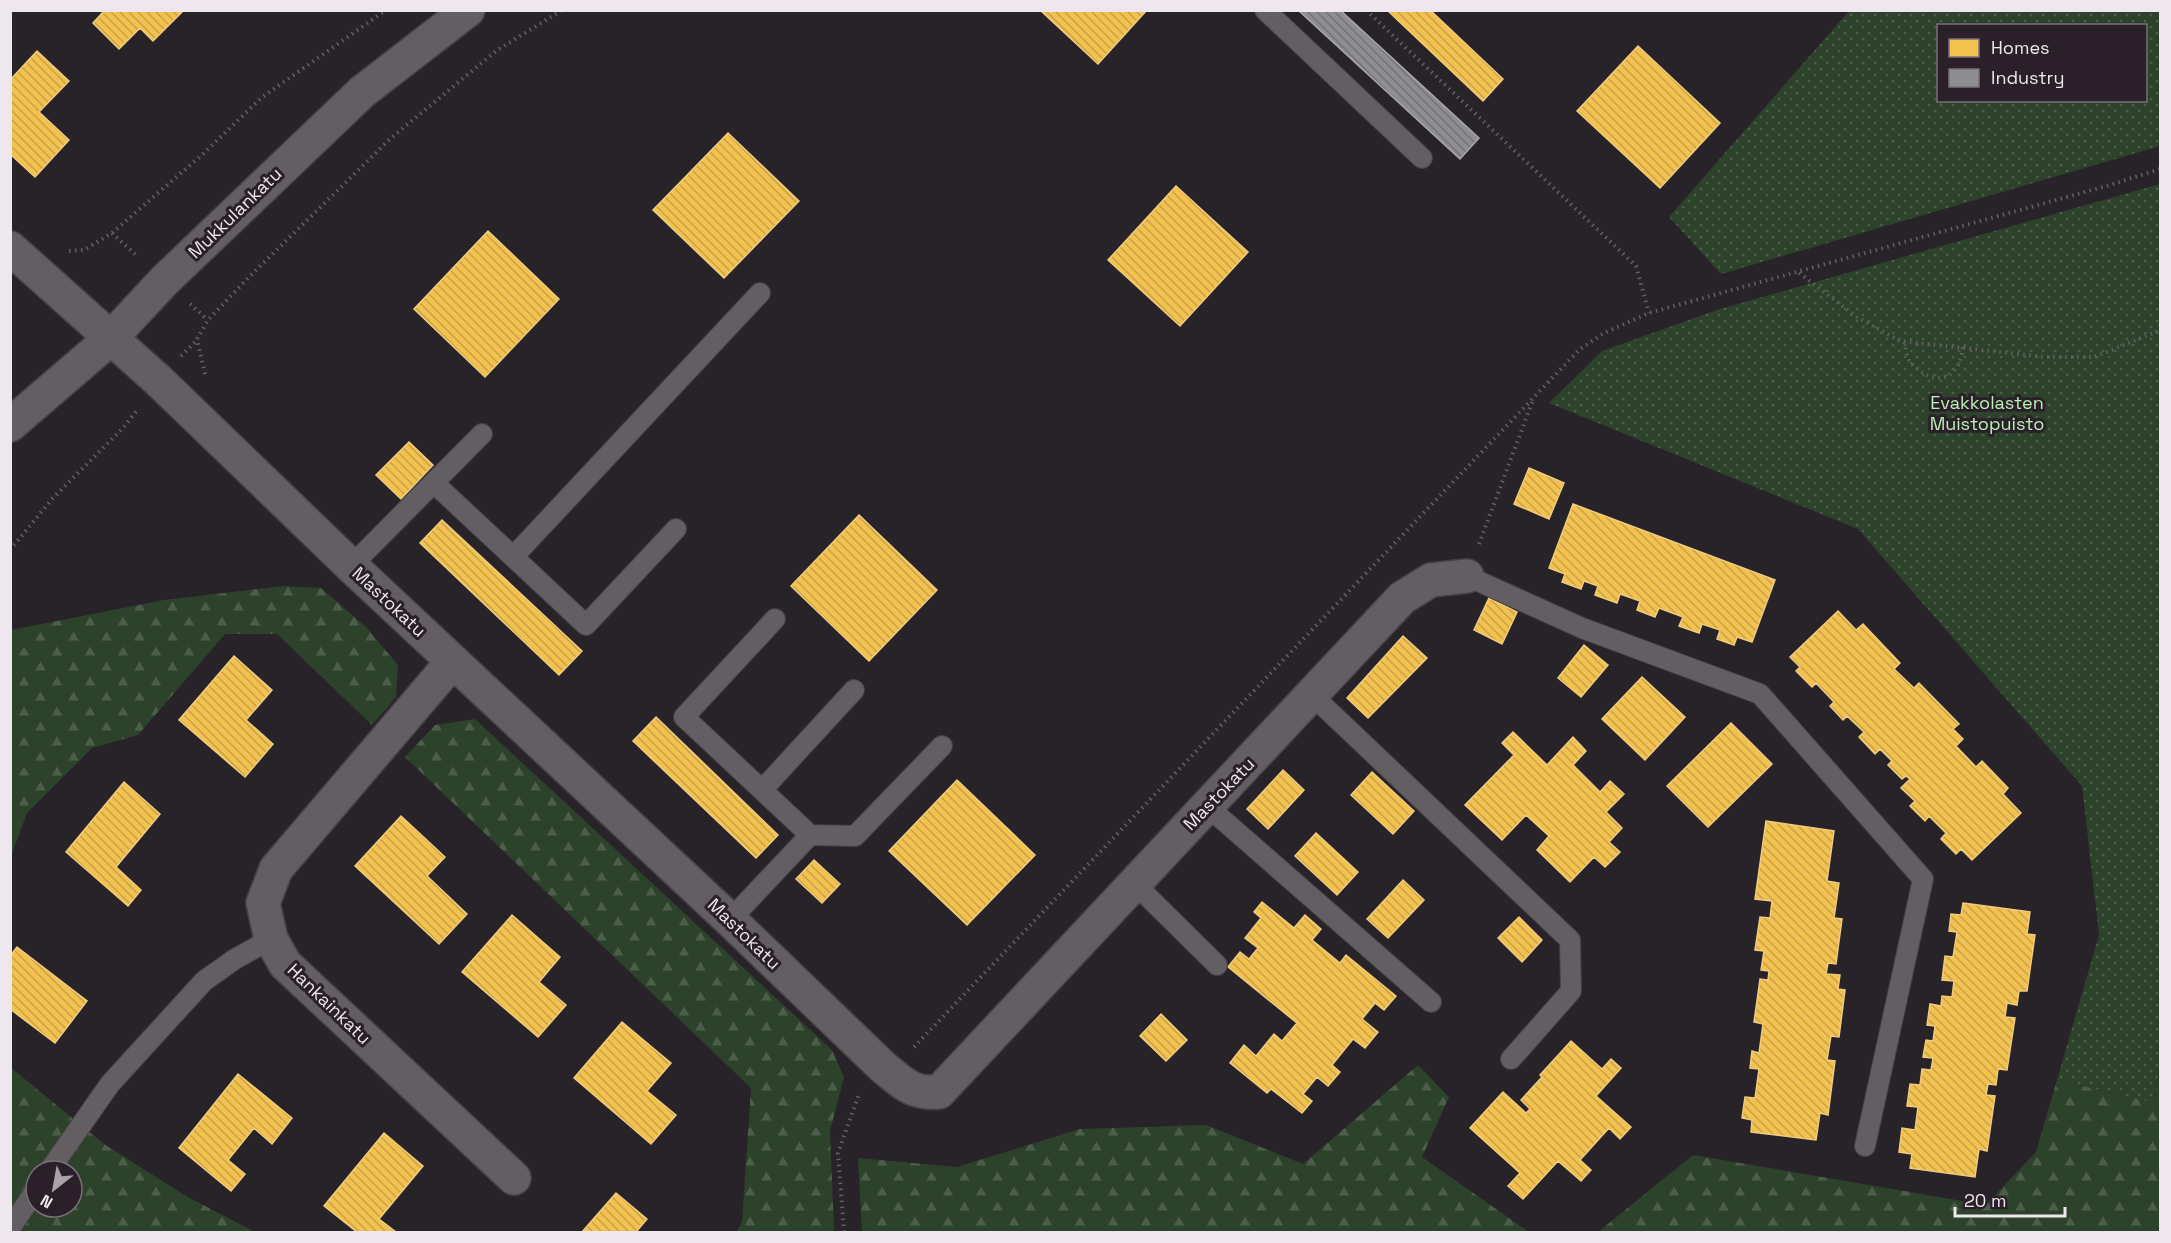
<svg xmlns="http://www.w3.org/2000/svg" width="2171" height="1243" font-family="'Space Grotesk',sans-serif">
<defs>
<pattern id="grass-dots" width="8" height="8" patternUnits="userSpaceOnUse" patternTransform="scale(1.5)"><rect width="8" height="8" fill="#2d422b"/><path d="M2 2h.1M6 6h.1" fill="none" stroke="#4c5d4a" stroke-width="1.8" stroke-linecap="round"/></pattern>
<pattern id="forest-firs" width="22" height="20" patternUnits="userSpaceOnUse" patternTransform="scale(1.5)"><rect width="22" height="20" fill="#2d422b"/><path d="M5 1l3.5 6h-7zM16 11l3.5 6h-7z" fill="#4c5d4a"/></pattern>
<pattern id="homes-back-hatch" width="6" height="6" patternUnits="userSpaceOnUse" patternTransform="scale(1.5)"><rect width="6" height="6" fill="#f2c14e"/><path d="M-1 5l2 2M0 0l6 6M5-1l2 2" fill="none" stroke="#c7a24c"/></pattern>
<pattern id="industry-back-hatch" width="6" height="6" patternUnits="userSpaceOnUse" patternTransform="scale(1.5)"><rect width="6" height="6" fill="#8d8d92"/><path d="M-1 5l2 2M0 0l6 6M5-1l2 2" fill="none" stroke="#747478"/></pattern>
</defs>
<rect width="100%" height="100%" fill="#282328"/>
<path fill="url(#grass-dots)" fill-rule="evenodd" d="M1849,11h311v135l-439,128 -52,-57zM1938,26h208v74h-208z
M2160,184v881l-6,38 -97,-23 42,-145 -17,-149 -224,-257 -309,-126 53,-52 118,-42z"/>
<path fill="url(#forest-firs)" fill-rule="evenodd" d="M283,586l38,2 45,39 32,38 -2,32 -24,28 -95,-91h-52l-87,101 -46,13 -65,65 -16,43v-226l153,-30z
M475,719l357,331 12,27 -14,54 4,101h-97l5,-11 9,-133 -346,-331 30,-32z
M1418,1065l31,32 -27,60 107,75h-667l-4,-74 99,9 123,-38 126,-4 97,39z
M10,1067l94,77 82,52 69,36h-244zM36,1171h36v36h-36z
M2160,1070v162h-562l95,-77 293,50 50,-53 21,-72 97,23z"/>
<path fill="url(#homes-back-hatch)" stroke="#f1cc7e" stroke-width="1.5" d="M105,10h79l-31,31 -13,-13 -21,21 -26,-26z
M1040,10h107l-49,54z
M1387,10h43l73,69 -20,22z
M1638,46l82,77 -60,65 -83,-77z
M37,51l32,30 -30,31 30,28 -34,37 -25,-23v-74z
M728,133l71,68 -75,77 -71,-68z
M1176,186l72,66 -68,74 -72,-66z
M488,231l71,68 -74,78 -71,-68z
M409,442l24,23 -32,34 -25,-24z
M1529,468l35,15 -15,36 -35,-15z
M1573,504l202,76 -23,62 -15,-5 -3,8 -17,-6 3,-9 -18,-6 -3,9 -20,-7 4,-9 -24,-9 -4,9 -18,-7 3,-9 -20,-7 -3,9 -22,-8 3,-9 -14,-5 -3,8 -19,-7 3,-8 -16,-6z
M859,515l78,75 -68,71 -78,-75z
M442,520l140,131 -23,24 -139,-132z
M1489,598l28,14 -15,32 -28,-14z
M1838,611l18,19 7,-6 37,39 -6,6 20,19 5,-5 40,41 -6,5 10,10 -7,7 20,21 6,-6 26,27 -5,6 18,19 -49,47 -11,-11 -5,5 -15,-15 5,-6 -17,-17 -4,5 -15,-15 5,-5 -14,-13 9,-9 -4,-3 -4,3 -14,-14 4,-4 -12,-12 -5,5 -16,-17 5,-5 -17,-16 -4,4 -13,-14 4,-4 -18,-19 -4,4 -16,-16 4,-4 -10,-10z
M1403,636l24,22 -59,60 -21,-20z
M1584,645l24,20 -27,32 -23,-19z
M234,656l38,34 -26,30 27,24 -28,33 -66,-57z
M1642,677l43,40 -40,43 -43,-41z
M656,717l122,118 -22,23 -123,-117z
M1731,723l41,41 -64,63 -41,-41z
M1513,732l34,33 26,-28 13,14 -13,14 27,27 10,-11 14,13 -18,18 16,16 -13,14 11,10 -15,15 -11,-10 -24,25 -33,-32 12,-14 -23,-21 -24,25 -37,-35 49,-50 -12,-12z
M1283,770l21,20 -36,39 -21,-20z
M1372,772l42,39 -21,23 -42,-39z
M957,780l78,75 -68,70 -78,-74z
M124,782l36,32 -44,53 25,23 -13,16 -62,-54z
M401,816l44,41 -18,19 40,38 -28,30 -84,-78z
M1766,821l68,10 -7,50 12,2 -5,35 8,1 -6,45 -8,-1 -2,11 14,1 -2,14 7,1 -6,47 -8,-1 -4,24 8,1 -7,54 -8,-2 -4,27 -65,-8 1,-12 -10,-2 3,-21 10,1 4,-29 -9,-1 2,-17 7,2 4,-29 -9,-2 6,-43 8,1 1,-9 -8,-1 3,-19 -9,-1 5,-33 10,1 2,-17 -17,-2z
M1316,833l42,39 -21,23 -42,-39z
M814,860l26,24 -18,19 -26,-24z
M1403,880l21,20 -36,38 -21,-19z
M1262,902l32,26 11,-13 16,14 -9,11 28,23 6,-8 50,41 -12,14 -9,-7 -13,16 16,13 -13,16 -12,-9 -21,26 8,7 -12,14 -11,-9 -14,17 9,7 -10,12 -31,-24 -4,4 -37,-30 14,-18 12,11 18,-22 8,7 15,-18 -69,-56 12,-15 9,7 9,-11 -13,-10 16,-20 -7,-6z
M1963,903l67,9 -3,22 8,1 -8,56h-8l-2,14 -10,-2 -2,14 10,1 -8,52 -9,-1 -2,16 -8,-1 -2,11 9,1 -8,55 -8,-2 -4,28 -65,-9 2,-14 -13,-2 3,-24 13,2 3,-23 -11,-1 3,-22 10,1 2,-16 9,1 2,-12 -10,-1 3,-17 7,1 2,-15 -8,-1 3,-21 11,2 1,-10 10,1 2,-16 -12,-1 3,-24 8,1 4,-25 -8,-1 2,-17 10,1z
M512,915l48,42 -21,25 27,23 -28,32 -76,-65z
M1519,917l23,23 -20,22 -24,-24z
M17,947l70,54 -32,42 -45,-34v-53z
M1161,1014l26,26 -21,21 -26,-25z
M622,1022l49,41 -24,28 29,24 -25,29 -77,-66z
M1571,1041l31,28 9,-10 10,9 -25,28 35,31 -11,12 -11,-11 -29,32 11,10 -10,11 -23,-20 -35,38 -15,-13 12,-13 -50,-45 33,-36 23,21 4,-4 -9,-9 21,-23 -2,-2z
M238,1074l54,44 -20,26 -18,-16 -26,32 17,14 -14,17 -52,-43z
M384,1133l39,33 -44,53 17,13h-39l-33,-26z
M616,1193l31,26 -11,13h-54z"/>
<path fill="url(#industry-back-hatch)" stroke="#aaa8ae" stroke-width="1.5" d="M1298,10h42l139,128 -19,21z"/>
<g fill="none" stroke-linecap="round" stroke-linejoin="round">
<defs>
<path id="lane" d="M1265,10l157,148
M434,483l152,142 90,-96
M513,557l247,-264
M351,566l131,-132
M1467,576l115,52 178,66 163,185 -58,267
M775,619l-91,98 126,118
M1313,696l257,244 1,51 -60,68
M762,790l92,-100
M1207,806l224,196
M1134,883l83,82
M730,920l80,-85 45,1 87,-90
M49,1171l61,-87 94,-103 31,-22 36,-20
M10,1228l26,-38"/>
<path id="street" d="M10,248l148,132 193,186 379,354 153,147c20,16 28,27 56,25l463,-494 29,-18 36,-4
M453,661l-177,208 -13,34 8,36 14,25 229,214"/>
<path id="secondary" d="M10,425l100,-86 54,-58 198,-189 106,-82"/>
</defs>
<use href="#lane" stroke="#454145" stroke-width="22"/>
<use href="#street" stroke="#454145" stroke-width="36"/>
<use href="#secondary" stroke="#454145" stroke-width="36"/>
<path stroke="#635f63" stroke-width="4" stroke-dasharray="1.5 4.5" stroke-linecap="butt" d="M1366,10l270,256 13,47
M112,233l26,24
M69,251l15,-1 28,-17 91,-79 58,-56 125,-88
M1799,273l58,44 43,24 145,16h49l62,-25 4,-6
M190,304l18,16
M1904,342c2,5 2,13 5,18 2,4 6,7 10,10 23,18 42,3 44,-23
M181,356l16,-16
M205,374l-8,-35 11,-19 40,-42 142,-139 106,-88 66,-41
M1479,544l54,-144
M10,550l42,-51 71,-71 16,-20
M914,1047l665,-697 25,-17 45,-20 461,-128 50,-16
M844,1232l-6,-79 21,-59"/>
<use href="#lane" stroke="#625e62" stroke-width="20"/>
<use href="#street" stroke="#625e62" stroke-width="33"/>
<use href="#secondary" stroke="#625e62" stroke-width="33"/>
</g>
<g text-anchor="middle" stroke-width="6" stroke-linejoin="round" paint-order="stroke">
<g font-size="18" fill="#eee7ee" stroke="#2b202a">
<text transform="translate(235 213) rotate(-44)" y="6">Mukkulankatu</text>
<text transform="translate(389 602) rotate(43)" y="6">Mastokatu</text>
<text transform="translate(1219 794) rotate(-46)" y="6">Mastokatu</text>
<text transform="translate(744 934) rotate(44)" y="6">Mastokatu</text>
<text transform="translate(329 1004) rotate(44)" y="6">Hankainkatu</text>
</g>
<g font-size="18" fill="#b9f0b3" stroke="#2b202a">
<text x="1987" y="409">Evakkolasten<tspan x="1987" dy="21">Muistopuisto</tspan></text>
</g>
</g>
<rect width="2171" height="1243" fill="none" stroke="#eee7ee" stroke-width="24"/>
<rect x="1937" y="24" width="210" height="78" fill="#2b202a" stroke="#797078" stroke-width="1.5"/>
<rect x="1949" y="39" width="30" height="18" fill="#f2c14e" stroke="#797078" stroke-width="1.5"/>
<text x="1991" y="54" font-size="18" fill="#eee7ee">Homes</text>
<rect x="1949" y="69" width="30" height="18" fill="#8d8d92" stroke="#797078" stroke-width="1.5"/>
<text x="1991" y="84" font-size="18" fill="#eee7ee">Industry</text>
<g transform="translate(54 1189) rotate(211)"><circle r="28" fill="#2b202a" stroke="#797078" stroke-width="1.5"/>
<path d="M0-4.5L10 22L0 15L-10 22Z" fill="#a9a2a9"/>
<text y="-9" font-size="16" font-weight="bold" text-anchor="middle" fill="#eee7ee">N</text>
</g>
<path d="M1955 1207v9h110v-9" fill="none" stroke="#eee7ee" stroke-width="3"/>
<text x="1964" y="1207" font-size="18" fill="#eee7ee" stroke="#2b202a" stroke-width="4.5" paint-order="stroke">20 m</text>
</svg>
